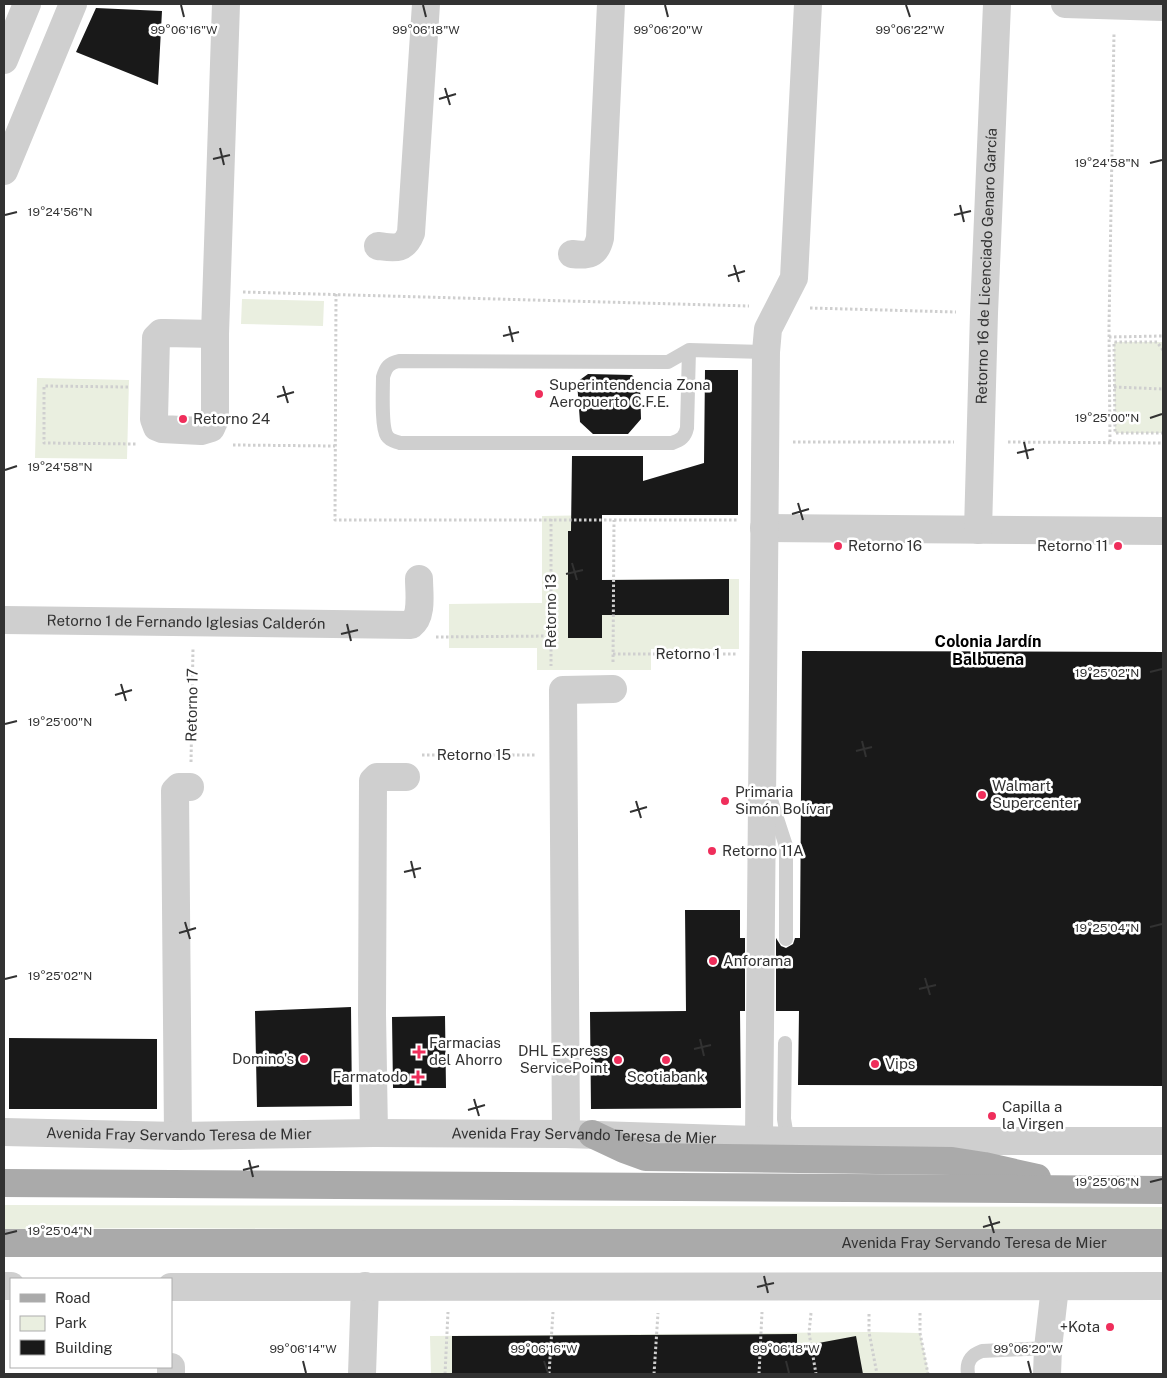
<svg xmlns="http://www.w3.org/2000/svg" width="1167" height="1378" font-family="'Public Sans',sans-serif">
<rect width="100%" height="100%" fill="#fff"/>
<path fill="#eaefe0" d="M242,299l82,2 -1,25 -82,-2z
M1114,342h49v91h-48z
M37,378l92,2 -2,79 -92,-1z
M602,515v65l137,-1v70h-88v21h-114v-22h-88v-44l93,-1v-87z
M4,1205l1159,2v28l-996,-7 -163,1z
M869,1332l51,1 9,41h-498l-1,-38z"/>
<path fill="#191919" d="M96,8l66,3 -4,74 -82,-33z
M705,370h33v145h-136v65l127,-1v36h-127v23h-34v-107h3l1,-75h71v25l61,-18z
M588,374l44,1 8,10 1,34 -13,15h-35l-13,-12 -3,-40z
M802,651l361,1v434l-365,-1 1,-74h-23v-73l5,8 5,2 7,-4 2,-6h5z
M685,910h55v28h5v73h-5l1,97 -150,1 -1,-97 96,-1z
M351,1007l1,99 -95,1 -2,-96z
M445,1016l1,72h-53l-1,-71z
M9,1038l148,1v70h-148z
M797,1334v13l59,-11 7,38h-411v-38z"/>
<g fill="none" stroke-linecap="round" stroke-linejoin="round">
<path stroke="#cfcfcf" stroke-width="3" stroke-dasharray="2.5 2.5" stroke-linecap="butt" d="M243,292l506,14
M336,294l-1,226h402
M810,308l146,4
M1109,337l54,-1
M1163,350l-6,-8h-43l1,91h48
M128,387l-84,-1v57l93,1
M1114,387l49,2
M793,442h161
M1008,442l155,1
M1110,442l-1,-115 5,-294
M233,445l102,1
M551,519v147
M436,637l115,-1
M613,654h125
M613,662l1,-142
M422,755h114
M191,762l2,-114
M811,1313l-2,20 7,41
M920,1313v20l8,41
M869,1314v18l8,42
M445,1374l3,-62
M549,1374l4,-62
M654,1374l4,-61
M759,1374l3,-62"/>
<path stroke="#cfcfcf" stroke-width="14" d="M689,350l-2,78c-2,9 -6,12 -15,15h-272c-5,-2 -10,-2 -13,-7 -6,-9 -4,-47 -4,-59 3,-10 6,-14 16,-16l269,1 21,-12 77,2
M770,797l16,49v93
M785,1043l-1,76 2,12 6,10
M968,1374c-2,-13 3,-19 14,-23l66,-3"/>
<g stroke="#cfcfcf" stroke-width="28">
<path d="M378,246c16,2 26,5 33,-13l15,-229"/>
<path d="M572,254c16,2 24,1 28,-16l11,-234"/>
<path d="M215,334l-51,-1h-3l-5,5 -2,81 3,8 5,2 39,2 10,-3 4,-9v-85l11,-330"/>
<path d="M764,528l399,3"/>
<path id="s1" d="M978,530l6,-217 13,-309"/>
<path id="s2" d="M4,620l407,5c12,-9 8,-32 8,-46"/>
<path d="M374,1133l-2,-119 1,-233 4,-4h29"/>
<path d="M566,1134l-3,-444 50,-1"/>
<path d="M178,1136l-3,-345 4,-4h11"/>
<path d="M759,1139l7,-787 2,-23 26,-51 14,-274"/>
<path d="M171,1367v7"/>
<path d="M362,1374l3,-88"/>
<path d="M1047,1374l1,-26 7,-61"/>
</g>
<g stroke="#cfcfcf" stroke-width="28">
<path d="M1065,4l98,3"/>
<path d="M4,60l23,-56"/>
<path d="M4,171l69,-167"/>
<path id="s3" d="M4,1132l174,4 196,-3 192,1 226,7h371"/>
<path d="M4,1286h7"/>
<path d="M171,1287l992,-1"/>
</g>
<g stroke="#aaa" stroke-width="28">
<path d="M592,1134l32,15 22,8 306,4 32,5 53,12"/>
<path d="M4,1183l1159,7"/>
<path id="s4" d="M4,1243h1159"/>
</g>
</g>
<path fill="none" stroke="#323232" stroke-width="2" d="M181,5l3,12M423,5l3,12M665,5l3,12M906,5l4,12M445,88l5,17M439,99l17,-5M220,148l4,17M213,159l17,-4M1150,163l12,-3M960,205l4,17M5,215l12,-3M954,215l17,-4M734,265l5,17M728,276l17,-5M509,326l4,16M503,336l16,-4M283,386l5,17M277,397l17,-5M1150,418l12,-4M1024,442l4,17M1017,453l17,-4M5,470l12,-4M798,503l5,17M792,514l17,-5M572,563l5,17M566,574l17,-4M347,624l4,17M341,634l17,-4M1150,672l12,-3M121,684l5,17M115,695l17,-5M5,724l12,-3M862,741l4,16M856,751l16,-4M636,801l5,17M630,812l17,-5M411,861l4,17M404,872l17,-4M185,922l5,17M1150,927l12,-3M179,933l17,-5M925,978l5,17M5,979l12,-3M919,989l17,-4M700,1039l4,17M694,1049l17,-4M474,1099l5,17M468,1110l17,-5M249,1160l4,17M243,1170l16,-4M1150,1182l12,-3M989,1216l5,17M983,1227l17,-5M5,1234l12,-3M764,1276l4,17M757,1287l17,-4M303,1361l3,12M544,1361l4,12M786,1361l3,12M1028,1361l3,12"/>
<g fill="#ef2e5b" stroke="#fff" stroke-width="2">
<circle cx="539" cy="394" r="5"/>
<circle cx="183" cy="419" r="5"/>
<circle cx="838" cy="546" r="5"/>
<circle cx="1118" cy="546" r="5"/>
<circle cx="982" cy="795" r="5"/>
<circle cx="725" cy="801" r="5"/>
<circle cx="712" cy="851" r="5"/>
<circle cx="713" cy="961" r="5"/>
<path d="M416.5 1044.5h5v5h5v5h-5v5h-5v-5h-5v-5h5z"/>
<circle cx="304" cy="1059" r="5"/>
<circle cx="618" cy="1060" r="5"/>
<circle cx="666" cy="1060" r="5"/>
<circle cx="875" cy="1064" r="5"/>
<path d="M415.5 1069.5h5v5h5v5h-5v5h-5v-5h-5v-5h5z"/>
<circle cx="992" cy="1116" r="5"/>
<circle cx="1110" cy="1327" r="5"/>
</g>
<g text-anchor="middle" stroke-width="5" stroke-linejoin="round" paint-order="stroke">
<g font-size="15" fill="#323232" stroke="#fff">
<text dy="5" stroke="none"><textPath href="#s1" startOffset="264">Retorno 16 de Licenciado Genaro García</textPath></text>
<text transform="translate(551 611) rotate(-90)" y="5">Retorno 13</text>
<text dy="5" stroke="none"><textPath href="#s2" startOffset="182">Retorno 1 de Fernando Iglesias Calderón</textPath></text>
<text x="688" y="659">Retorno 1</text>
<text transform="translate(192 705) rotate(-89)" y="5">Retorno 17</text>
<text x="474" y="760">Retorno 15</text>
<text dy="5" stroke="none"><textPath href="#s3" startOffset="175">Avenida Fray Servando Teresa de Mier</textPath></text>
<text dy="5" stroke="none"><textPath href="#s3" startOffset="580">Avenida Fray Servando Teresa de Mier</textPath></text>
<text dy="5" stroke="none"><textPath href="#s4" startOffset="970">Avenida Fray Servando Teresa de Mier</textPath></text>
</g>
<g font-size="15" fill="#323232" stroke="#fff" text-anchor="start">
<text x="549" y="390">Superintendencia Zona<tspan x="549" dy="17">Aeropuerto C.F.E.</tspan></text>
<text x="193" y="424">Retorno 24</text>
<text x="848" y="551">Retorno 16</text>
<text x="1108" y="551" text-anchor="end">Retorno 11</text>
<text x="992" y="791">Walmart<tspan x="992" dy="17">Supercenter</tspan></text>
<text x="735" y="797">Primaria<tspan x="735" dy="17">Simón Bolívar</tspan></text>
<text x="722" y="856">Retorno 11A</text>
<text x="723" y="966">Anforama</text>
<text x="429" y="1048">Farmacias<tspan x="429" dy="17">del Ahorro</tspan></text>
<text x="608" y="1056" text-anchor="end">DHL Express<tspan x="608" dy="17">ServicePoint</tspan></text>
<text x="294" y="1064" text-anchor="end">Domino's</text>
<text x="885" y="1069">Vips</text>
<text x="408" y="1082" text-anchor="end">Farmatodo</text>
<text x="666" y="1082" text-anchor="middle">Scotiabank</text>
<text x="1002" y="1112">Capilla a<tspan x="1002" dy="17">la Virgen</tspan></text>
<text x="1100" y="1332" text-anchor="end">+Kota</text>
</g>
<g font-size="16" font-weight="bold" fill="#000" stroke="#fff">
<text x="988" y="647">Colonia Jardín<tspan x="988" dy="18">Balbuena</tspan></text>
</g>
</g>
<g font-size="12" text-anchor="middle" fill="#323232" stroke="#fff" stroke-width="5" stroke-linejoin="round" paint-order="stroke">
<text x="184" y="34">99°06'16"W</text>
<text x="426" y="34">99°06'18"W</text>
<text x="668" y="34">99°06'20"W</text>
<text x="910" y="34">99°06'22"W</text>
<text x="1107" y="167">19°24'58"N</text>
<text x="60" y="216">19°24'56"N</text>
<text x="1107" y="422">19°25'00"N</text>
<text x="60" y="471">19°24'58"N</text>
<text x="1107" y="677">19°25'02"N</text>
<text x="60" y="726">19°25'00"N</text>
<text x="1107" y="932">19°25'04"N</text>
<text x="60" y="980">19°25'02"N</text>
<text x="1107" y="1186">19°25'06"N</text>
<text x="60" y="1235">19°25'04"N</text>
<text x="303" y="1353">99°06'14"W</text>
<text x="544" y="1353">99°06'16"W</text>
<text x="786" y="1353">99°06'18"W</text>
<text x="1028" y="1353">99°06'20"W</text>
</g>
<rect width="1167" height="1378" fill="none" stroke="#323232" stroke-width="10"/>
<rect x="10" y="1278" width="162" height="90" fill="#ffffff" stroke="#adadad"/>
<rect x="20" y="1294" width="25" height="8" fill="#aaaaaa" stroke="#adadad"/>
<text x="55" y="1303" font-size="15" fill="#323232">Road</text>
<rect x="20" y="1316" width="25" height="15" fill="#eaefe0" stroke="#adadad"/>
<text x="55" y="1328" font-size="15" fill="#323232">Park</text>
<rect x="20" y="1340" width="25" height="15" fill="#191919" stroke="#adadad"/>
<text x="55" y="1353" font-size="15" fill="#323232">Building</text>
</svg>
